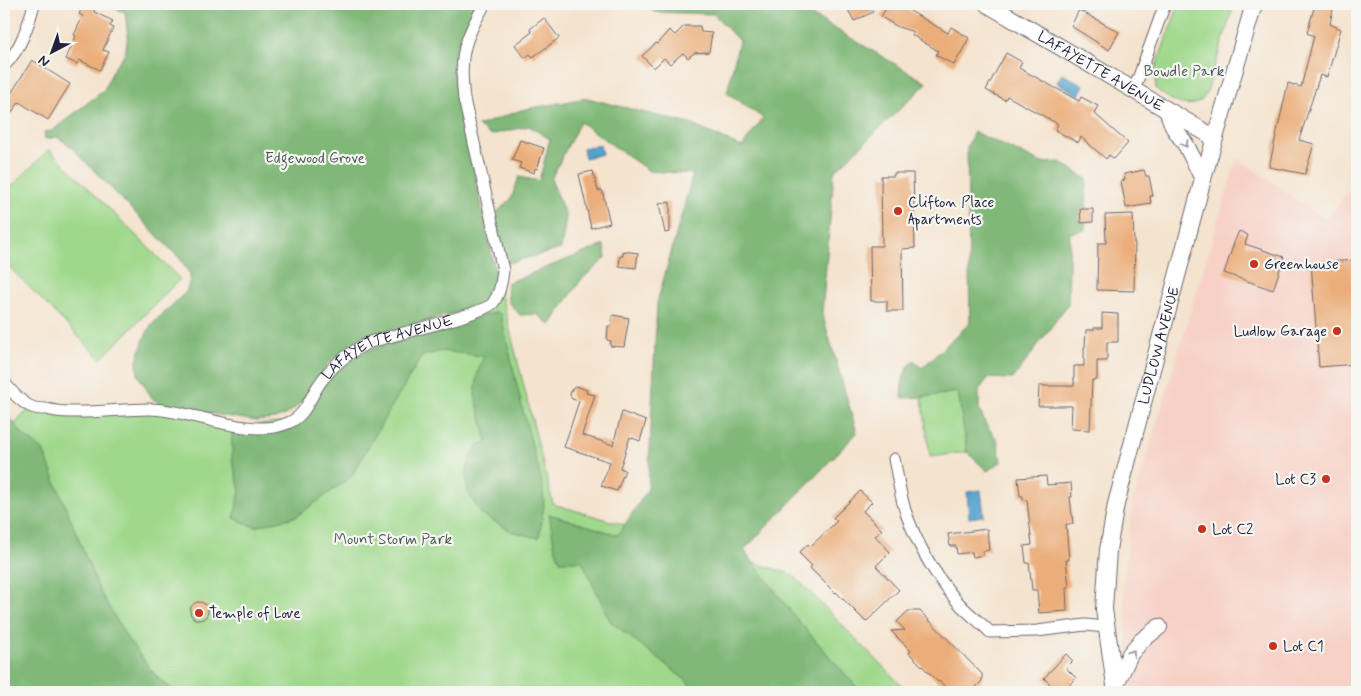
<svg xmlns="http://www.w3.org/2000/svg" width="1361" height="696" font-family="Mynerve,sans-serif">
<rect width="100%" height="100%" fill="#f6f6f2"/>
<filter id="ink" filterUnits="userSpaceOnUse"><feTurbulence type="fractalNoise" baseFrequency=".02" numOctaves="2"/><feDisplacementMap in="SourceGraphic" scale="10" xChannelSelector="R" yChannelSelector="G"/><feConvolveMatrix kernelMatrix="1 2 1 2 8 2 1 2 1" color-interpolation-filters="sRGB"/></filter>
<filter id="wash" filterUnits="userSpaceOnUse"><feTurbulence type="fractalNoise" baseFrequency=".0096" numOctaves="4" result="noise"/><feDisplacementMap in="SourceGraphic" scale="20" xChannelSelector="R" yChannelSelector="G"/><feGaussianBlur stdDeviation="1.12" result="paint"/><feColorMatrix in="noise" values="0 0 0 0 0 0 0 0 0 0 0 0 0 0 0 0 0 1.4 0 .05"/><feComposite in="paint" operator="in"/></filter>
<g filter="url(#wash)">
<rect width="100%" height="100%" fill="#f4e3cd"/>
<path fill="#f7d1c6" d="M1237,158l88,61 23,-26 9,-2v501h-225l-9,-107 10,-84z"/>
<path fill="#9fd88b" stroke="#607d63" d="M1179,4h55l-27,88c-2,2 -4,8 -7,9 -15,10 -33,-3 -44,-12l-1,-20z
M49,149l131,130 -79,80 -97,-97v-68z
M500,290l53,214 239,70 116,118h-904v-257l27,-28 120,2 88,17 51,-4 66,-73 114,-35z
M959,392l8,60 -37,5 -8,-60z"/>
<path fill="#7fb877" stroke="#506d59" d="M115,4h362c-15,28 -19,42 -21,74l40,198v7l-4,11 -9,10 -26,9 -50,13 -70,30 -9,8 -24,34 -9,10 -10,7 -10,4 -19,2 -55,-9 -12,-5 -11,-2 -20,-2 -6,-5 -14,-23 -1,-14 7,-22 7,-14 35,-33 4,-11v-7l-10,-15 -111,-114 -12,-8 -12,2 -1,-7 8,-1 52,-41 11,-24 10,-13 3,-17 -3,-24 -9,-3z
M648,4h145l134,79 -93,89 -12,141 35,120 -113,117 51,67 66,75h-167l-6,-10 -78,-61 -28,-60h-22l-6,-17 -5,-30 69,21 30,-46 9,-186 36,-129 -44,-3 -69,-49 -29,57 15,38 -5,32 -56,15 -11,-49 17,-16 8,-22 20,4 11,-42 -21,-13 -39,9 -12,-9 43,-16 66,-12 103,26 52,23 21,-29 -36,-25 12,-52 -25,-27 -60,-2z
M974,132l68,31 18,-1 27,17 -2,51 -15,3 -2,71 -55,75 -25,-1 -9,12v19l7,16 11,14 4,23 -14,9 -20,-19 -9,-60 -36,5 -20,1c-1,-16 1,-26 12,-38l8,8 48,-45 -3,-176z
M604,245l2,13 -25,22 -31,45 -13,-11 -17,1 -12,-13 -1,-19z
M497,312l4,3 21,92 21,80 1,18 -5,33 -26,-6 -32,-18 -13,-22 -2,-16 4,-18 7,-12 10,-4 -12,-47 3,-24 6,-15 -43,-5 -19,5 -30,50 -41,71 -54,39 -42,11 -21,-9 6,-27 -8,-32v-31l50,2 53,-58 13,-11 15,-8 53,-18z
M4,410l20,26 19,14 56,140 28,48 29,38 19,16h-171z"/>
<path fill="#52a3cd" stroke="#3a6284" d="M1062,74l22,11 -5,10 -22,-12z
M600,145l2,9 -17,4 -2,-10z
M981,490l3,26 -15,2 -2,-26z"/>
<g id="blocks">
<path fill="#ebad79" d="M84,4l11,4 -1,4 19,9 -3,5 3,2 -10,22 6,2 -9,18 -21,-10 -2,4 -11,-5 10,-23 -2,-1 9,-19 -4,-2z
M845,4h24l4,8 -19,9z
M888,4h10l50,29 3,-6 18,11 -15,27 -18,-10 2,-4 -26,-16 2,-3 -16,-5 -17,-10z
M1315,4h19l-4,20 11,5 -14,48 -7,-2 -21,65 15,4 -9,30 -36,-7 19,-84 13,4 13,-51 -7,-3z
M1079,10l40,22 -10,18 -38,-24z
M544,18l15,20 -26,19 -3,-3 -5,4 -10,-13 17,-13 -2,-3z
M684,26h16l1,6 11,1 -3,19 -15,1 -6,5 -5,-5 -13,11 -6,-6 -10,10 -12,-12 14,-13 1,1 12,-14 6,5z
M1006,53l16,9 -3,6 60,33 2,-4 17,9 -4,7 34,30 -14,16 -5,-4 -3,4 -25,-22 -3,6 -23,-13 3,-6 -51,-28 -2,4 -19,-10z
M32,60l38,24 -22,36 -29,-18 -15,22v-19z
M520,140l24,8 -7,21 -2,-1 -1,5 -15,-5 2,-5 -9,-3z
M1144,170l2,6h3l4,20h-3l1,8 -25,4 -5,-27 4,-1 -1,-6z
M593,171l5,20 4,-1 8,33 -19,5 -12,-54z
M894,173h19l2,75 -13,1 1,62h-16v-10h-16l-1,-55h12l-1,-70h13z
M670,202v30l-5,1 -6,-29z
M1080,209h13v13l-12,1z
M1133,214l1,29h1l-1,48 -37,-1 1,-47h8l-1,-28z
M1239,231l9,4 -3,9 39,13 -11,33 -49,-17 11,-33z
M623,251l15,2 -2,15 -17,-2 1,-10h3z
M1357,260v104l-38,3 -8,-104z
M1102,313l16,1v28h-11v19h-10v19h-5l-2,50 -19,-1 1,-23h-34l1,-20h35v-20h10v-19h1l1,-17h8v-2h8z
M613,315l16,3 -5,29 -14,-1 1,-5 -4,-1 1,-14h3z
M576,386l11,4 -1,3 9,2 -13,40 31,10 9,-33 24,9 -6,20 -10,-4 -10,31 5,2 -8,21 -16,-5 9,-24 -46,-15 15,-46 -7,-2 -2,-5 2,-5z
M1046,476l1,9 24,-2 1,14h-2l3,27h-7l3,36h-3l3,27h-3l1,24 -28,2 -2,-23h-5l-3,-27h-3l-2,-17 8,-1 -5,-45h-4v-4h-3l-2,-18z
M860,491l12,11 -9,9 19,19 -7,6 15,16 -14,14 23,24 -33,32 -30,-30 -1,1 -25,-25 2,-2 -13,-13 9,-9 2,3 27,-26 -4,-3z
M987,529l2,21 -6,1v4l-10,2 -1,-5 -15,2 -1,-8h-6l-2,-12z
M190 611a9 9 0 1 1 18 0a9 9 0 1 1-18 0Z
M908,611h12l62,63v7l-11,11h-20l-12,-11 -1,1 -29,-29 2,-2 -20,-20 14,-1 -8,-8z
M1066,654l7,7 -7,7 10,10 -13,14h-5l-14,-14z"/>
</g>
</g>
<g filter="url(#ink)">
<use href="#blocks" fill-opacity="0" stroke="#6c666e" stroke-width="1"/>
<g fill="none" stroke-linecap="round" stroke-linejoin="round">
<defs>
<g id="street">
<path d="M4,66c17,-17 24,-40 30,-62"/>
<path d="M1134,90l31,-86"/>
<path id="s1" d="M4,382c7,9 17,21 28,25 4,2 10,2 15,2 7,2 15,3 23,3 26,1 53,-3 79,-3 41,0 101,31 139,14 17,-7 21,-23 30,-37 13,-20 31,-34 52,-44 20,-6 114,-28 123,-39 7,-9 9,-22 10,-33l-39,-171c-5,-42 -1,-58 21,-95"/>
<path d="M894,459c4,18 6,37 12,54 11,31 29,62 50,87 10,12 23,21 34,32l47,-1 48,-6 21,2"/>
</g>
<g id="secondary">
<path id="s2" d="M987,4l228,134"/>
<path d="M1167,110l7,18 12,17 17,34"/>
<path d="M1115,686l15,-32 11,-13 18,-14"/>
<path id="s3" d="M1116,692l-12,-83 4,-59 8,-46 87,-325 51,-175"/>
</g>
</defs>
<use href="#street" stroke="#6c666e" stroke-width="13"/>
<use href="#secondary" stroke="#6c666e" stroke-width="18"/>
<use href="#street" stroke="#fff" stroke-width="11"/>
<use href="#secondary" stroke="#fff" stroke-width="16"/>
</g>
<defs><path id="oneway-chevron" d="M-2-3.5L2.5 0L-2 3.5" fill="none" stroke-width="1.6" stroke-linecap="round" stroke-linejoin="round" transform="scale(1.25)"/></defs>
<g stroke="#9c9ca7">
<use href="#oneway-chevron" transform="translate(1185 144) rotate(61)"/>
<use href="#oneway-chevron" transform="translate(1132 653) rotate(-53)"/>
</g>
</g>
<g fill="#c8321e" stroke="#f6f6f2" stroke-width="2">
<circle cx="898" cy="211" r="5"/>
<circle cx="1254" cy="264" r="5"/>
<circle cx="1337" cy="331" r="5"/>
<circle cx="1326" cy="479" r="5"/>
<circle cx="1202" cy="529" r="5"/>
<circle cx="199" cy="613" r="5"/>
<circle cx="1273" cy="646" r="5"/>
</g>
<g text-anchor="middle" stroke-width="4.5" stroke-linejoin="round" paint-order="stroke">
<g font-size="15" fill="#22223b" stroke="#f6f6f2">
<text dy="5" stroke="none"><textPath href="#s2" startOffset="132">LAFAYETTE AVENUE</textPath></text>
<text dy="5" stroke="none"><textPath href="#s3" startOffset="354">LUDLOW AVENUE</textPath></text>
<text dy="5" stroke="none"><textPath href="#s1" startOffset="428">LAFAYETTE AVENUE</textPath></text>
</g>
<g font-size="15" fill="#485953" stroke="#f6f6f2">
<text x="1184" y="76">Bowdle Park</text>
<text x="315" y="163">Edgewood Grove</text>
<text x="393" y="544">Mount Storm Park</text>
</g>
<g font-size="15" fill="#22223b" stroke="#f6f6f2" text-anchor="start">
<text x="908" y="207">Clifton Place<tspan x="908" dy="17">Apartments</tspan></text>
<text x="1264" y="269">Greenhouse</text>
<text x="1327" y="336" text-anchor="end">Ludlow Garage</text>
<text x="1316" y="484" text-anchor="end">Lot C3</text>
<text x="1212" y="534">Lot C2</text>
<text x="209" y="618">Temple of Love</text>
<text x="1283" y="651">Lot C1</text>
</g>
</g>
<rect width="1361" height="696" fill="none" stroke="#f6f6f2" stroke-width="20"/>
<g transform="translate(52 52) rotate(221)" stroke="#f6f6f2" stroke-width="4" paint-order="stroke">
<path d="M0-4L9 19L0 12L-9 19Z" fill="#22223b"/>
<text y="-8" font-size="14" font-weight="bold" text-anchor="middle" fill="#22223b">N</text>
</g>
</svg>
